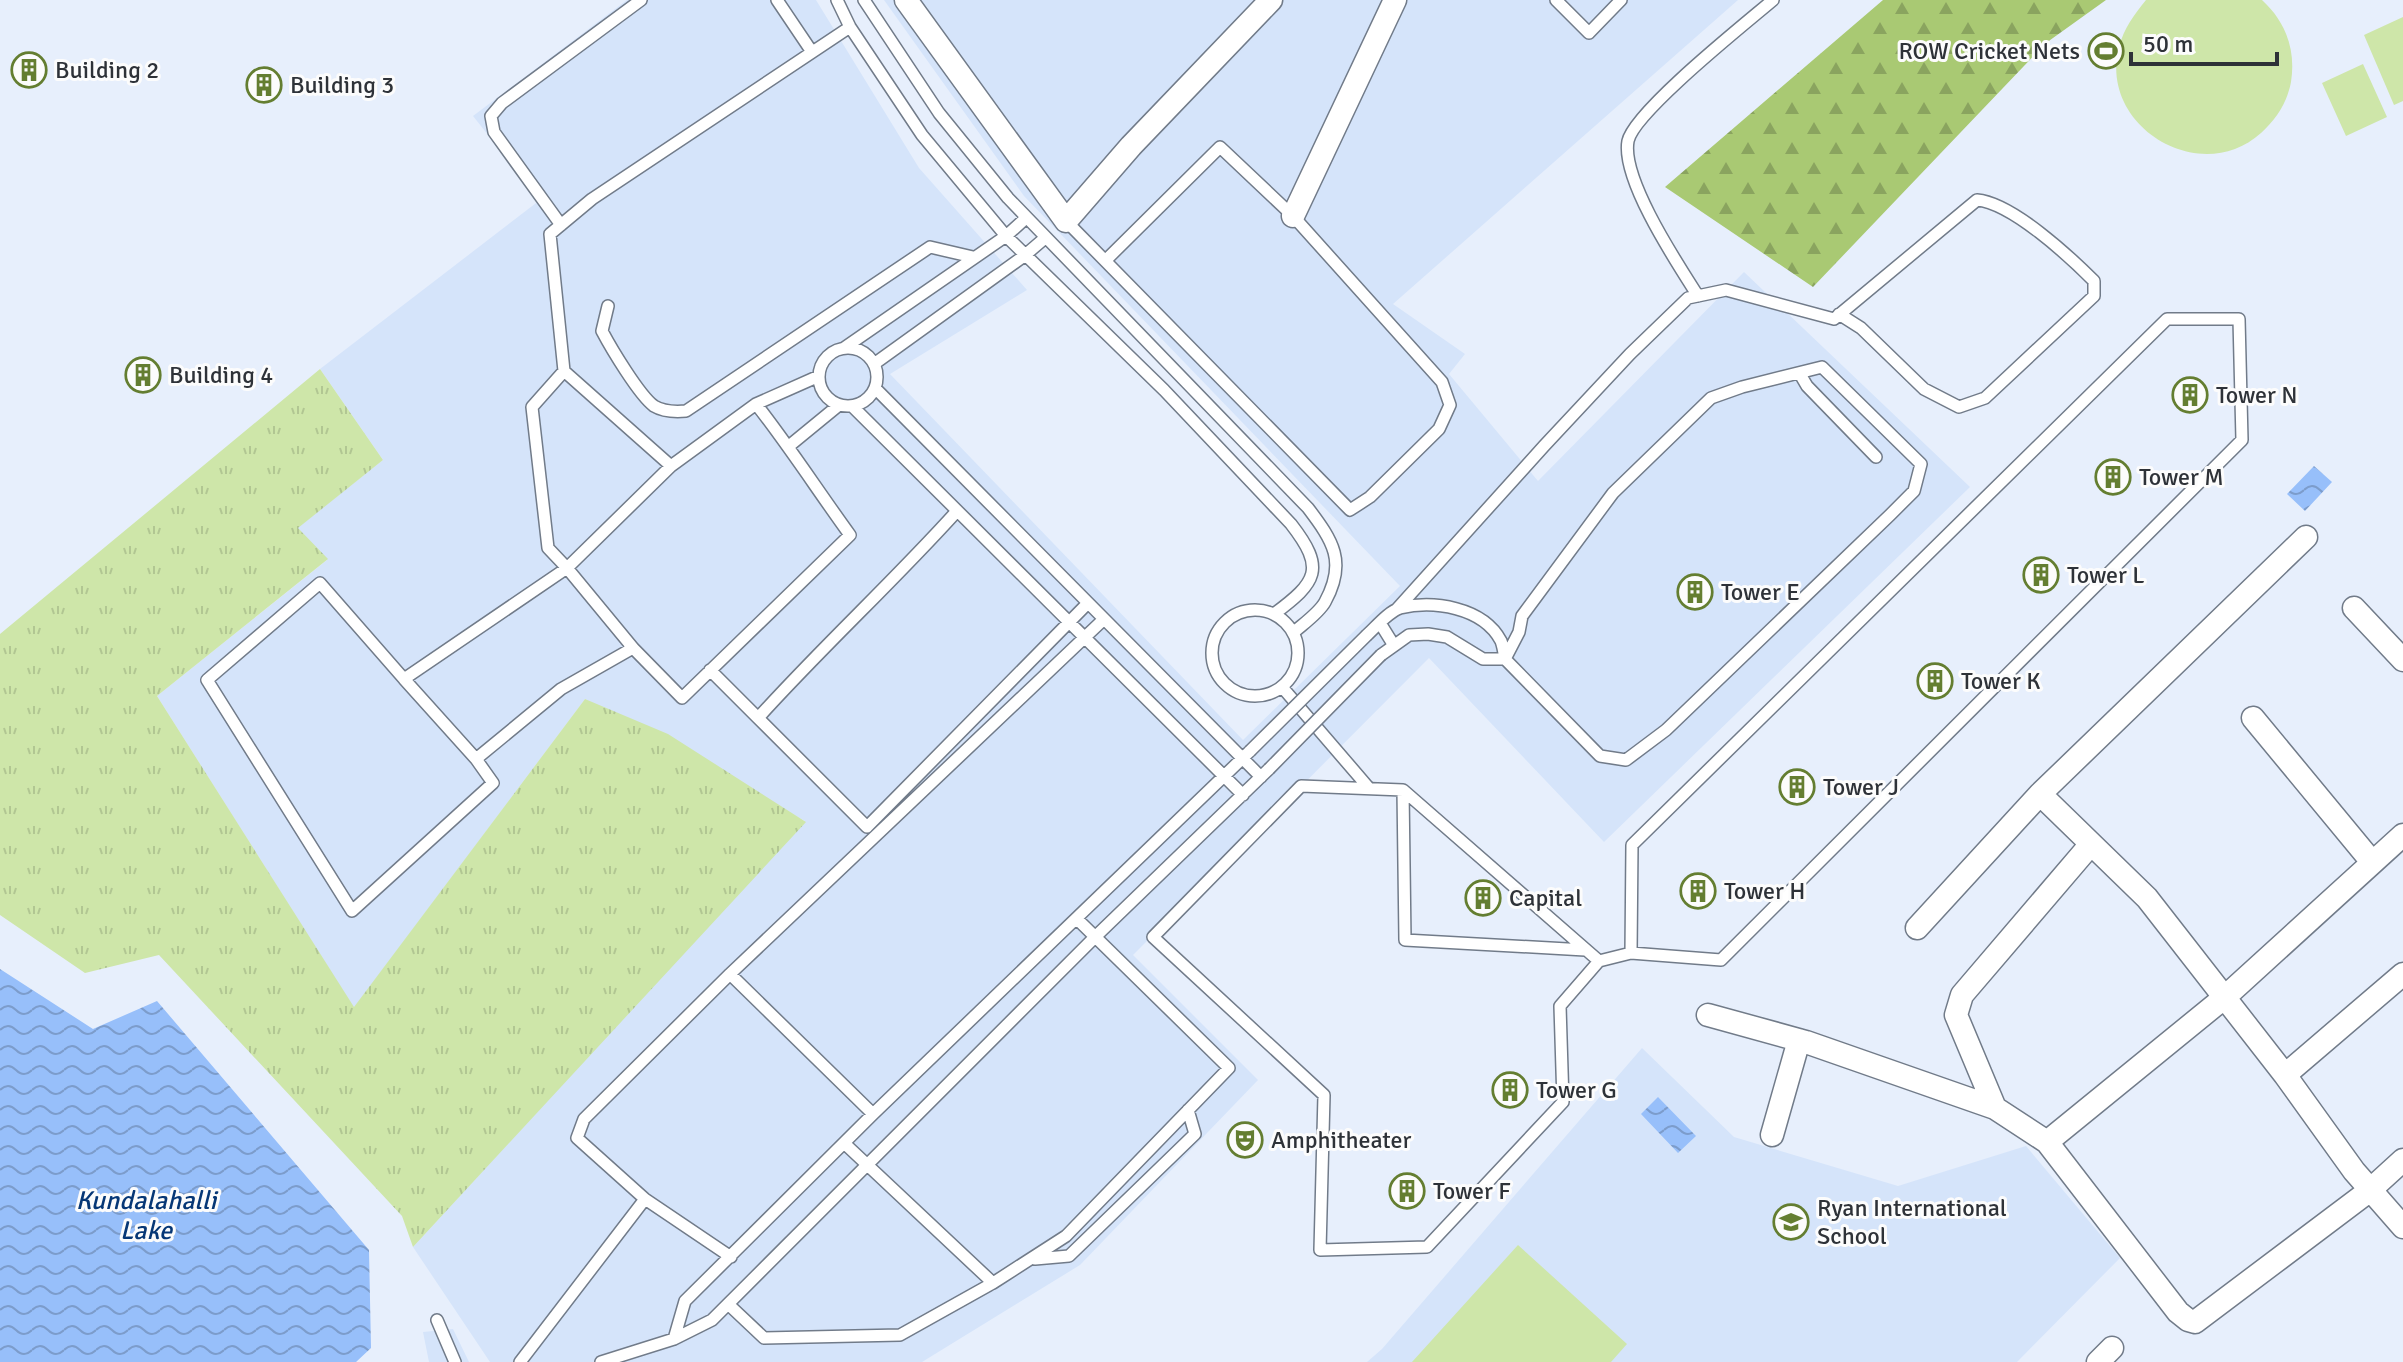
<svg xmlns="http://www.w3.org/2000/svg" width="2403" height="1362" font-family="Signika,sans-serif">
<defs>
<pattern id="grass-tufts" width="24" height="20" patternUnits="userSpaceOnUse" patternTransform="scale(2)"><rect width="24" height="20" fill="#cee6a9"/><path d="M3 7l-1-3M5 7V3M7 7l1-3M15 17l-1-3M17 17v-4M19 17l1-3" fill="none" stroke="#b1c692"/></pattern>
<pattern id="forest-firs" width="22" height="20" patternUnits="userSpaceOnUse" patternTransform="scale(2)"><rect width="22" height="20" fill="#a9c973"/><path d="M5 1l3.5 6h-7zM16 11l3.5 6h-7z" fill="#8aa45f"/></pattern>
<pattern id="water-waves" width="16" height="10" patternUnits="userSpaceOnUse" patternTransform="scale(2)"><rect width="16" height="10" fill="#97bffa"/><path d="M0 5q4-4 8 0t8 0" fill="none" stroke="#7c9ccb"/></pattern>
</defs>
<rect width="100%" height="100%" fill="#e7effc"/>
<path fill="#d5e4fa" d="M627,0h189l103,168 108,122 -137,84 353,366 157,-154 -376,-390 -140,-196h854l-345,304 72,50 -16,20 89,107 206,-209 226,215 -366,355 -175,-184 -296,297 125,125 -178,185 -158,97h-432l-77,-115 392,-426 -220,-122 -231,309 -197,-312 170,-136 -30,-32 86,-68 -63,-91 220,-169 -67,-84z
M1642,1048l92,89 164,49 128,-40 94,112 -103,104h-650l15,-13z
M453,1329l16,33h-40l-6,-30z"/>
<path fill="url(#grass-tufts)" d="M320,369l63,91 -85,68 30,31 -171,137 197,311 231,-308 83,35 138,88 -393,425 -11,-31 -243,-261 -74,18 -85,-58v-281z"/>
<path fill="url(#forest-firs)" d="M1883,0h223l-60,43 -233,244 -148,-100z"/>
<path fill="#cee6a9" d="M2146,0h116c24,22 34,50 29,82 -4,21 -15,37 -30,51 -61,55 -163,-7 -142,-86 5,-19 15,-32 27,-47z
M2403,17v84l-9,4 -30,-70z
M2363,64l24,53 -41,19 -24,-53z
M1518,1245l109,99 -16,18h-199z"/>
<path fill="url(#water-waves)" d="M2314,466l18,16 -27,29 -18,-17z
M0,969l93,60 64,-28 212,249 2,98 -15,14h-356z
M1658,1097l38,39 -18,17 -37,-39z"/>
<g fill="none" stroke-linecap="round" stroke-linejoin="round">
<defs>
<path id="service" d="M777,0l35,52
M837,0l13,27 72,108 84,101 158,154 127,134c35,45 26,58 -17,90
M864,0l75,113 69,85 300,310c25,33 39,54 17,94 -6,11 -22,22 -32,31
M1556,0l33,33 32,-33
M1066,221l284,289 20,-13 69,-68 11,-24 -8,-23 -149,-166 -73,-69 -114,113
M561,225l-67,-93 -3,-16 11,-13 139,-103
M1698,296c-21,-33 -77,-117 -70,-155 6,-29 118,-118 145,-141
M608,306l-6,25c9,17 37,64 52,75 10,6 21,6 32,5l244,-164 43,10
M819 377a29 29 0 1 1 58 0a29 29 0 1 1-58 0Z
M844,348l162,-112 20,-18
M874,364l150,-108 21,-18
M564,371l-32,36 16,141 19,20 66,80
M1800,374l7,12 69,71
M875,388l386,389
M756,404c33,42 62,87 94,131l-168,163 -49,-50 -72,41 -85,70 17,24 -141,128 -145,-231 113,-97 84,96 163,-111 104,-102 85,-62 63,-28
M852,406l391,389
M789,446l50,-41
M671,466l-107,-95 -14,-137 42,-35 258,-172
M957,511c-64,71 -135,136 -199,207l109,109 221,-224
M1397,609l147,-163 86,-92 58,-56 38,-8 108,29 143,-119c35,3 92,56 117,81v15l-109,102 -26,9 -35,-18 -63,-61 -22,-14
M1212 653a43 43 0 1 1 86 0a43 43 0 1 1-86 0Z
M1380,623l13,21
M1367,635c9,-8 21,-23 33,-27 33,-8 83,-1 101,33 2,5 3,12 4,18l95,97 26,4 40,-30 224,-215 24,-24 7,-27 -99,-97 -80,20 -31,11 -98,95 -91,123 -3,16 -14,27
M1381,655l28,-20 19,-1 19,3 36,22h22
M710,670l48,48
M404,679l72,80
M1282,687l86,100
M1403,790l2,150 180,10
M1599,961l-196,-171 -102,-4 -148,151 171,158 -4,155 107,-3 136,-145 -3,-96 39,-45 32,-8 1,-108 535,-526h72l3,121 -521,520 -90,-7
M730,974l143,140
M844,1143l149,140 73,-47 163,-168 -152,-149
M731,1257l-86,-58 -68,-61 7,-19 146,-145 373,-354
M1035,1259l34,-3 126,-122 -7,-24
M728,1304l36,34 136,-3 93,-52
M437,1320l18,42
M674,1339l11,-38 188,-187 377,-363
M520,1362l125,-163
M601,1362l73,-23 38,-19 383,-383 174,-168"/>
<path id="minor" d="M906,0l160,221 65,-75 140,-146
M1293,216l102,-216
M2354,608l49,52
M2253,718l119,144
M2040,794l107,104 138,177 69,96 49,56
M1917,928l123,-134 266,-257
M1708,1015l98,27 189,66 52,34 131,170 10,8 7,2 174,-131 34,-31
M2285,1075l118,-101
M1995,1108l-39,-93 6,-20 129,-151
M1772,1135l27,-95
M2047,1142l178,-145 178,-162
M2098,1362l14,-14"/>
</defs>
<use href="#service" stroke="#717b89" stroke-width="14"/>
<use href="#minor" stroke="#717b89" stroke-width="25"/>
<use href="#service" stroke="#fff" stroke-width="11"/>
<use href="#minor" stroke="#fff" stroke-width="22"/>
<defs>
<path id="service-bridge" d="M1250,751l117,-116
M1269,769l112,-114"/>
</defs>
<use href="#service-bridge" stroke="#717b89" stroke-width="14" stroke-linecap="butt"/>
<use href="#service-bridge" stroke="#fff" stroke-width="11"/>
</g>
<defs>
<symbol id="stadium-ring" viewBox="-11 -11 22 22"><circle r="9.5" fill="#fcfcfc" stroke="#647e31" stroke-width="1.5"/><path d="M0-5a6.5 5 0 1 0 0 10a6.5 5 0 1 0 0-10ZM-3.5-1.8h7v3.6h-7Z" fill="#647e31"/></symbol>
<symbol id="building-ring" viewBox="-11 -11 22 22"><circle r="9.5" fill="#fcfcfc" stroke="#647e31" stroke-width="1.5"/><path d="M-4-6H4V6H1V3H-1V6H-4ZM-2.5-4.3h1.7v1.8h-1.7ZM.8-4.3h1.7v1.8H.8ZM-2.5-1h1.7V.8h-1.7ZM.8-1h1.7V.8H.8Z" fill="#647e31"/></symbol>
<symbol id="theatre-ring" viewBox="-11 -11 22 22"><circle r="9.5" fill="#fcfcfc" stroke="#647e31" stroke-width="1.5"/><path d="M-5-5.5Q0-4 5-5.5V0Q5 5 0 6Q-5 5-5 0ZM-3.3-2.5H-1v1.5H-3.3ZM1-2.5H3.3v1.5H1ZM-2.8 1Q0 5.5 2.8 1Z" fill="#647e31"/></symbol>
<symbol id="school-ring" viewBox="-11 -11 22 22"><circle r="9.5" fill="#fcfcfc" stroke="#647e31" stroke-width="1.5"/><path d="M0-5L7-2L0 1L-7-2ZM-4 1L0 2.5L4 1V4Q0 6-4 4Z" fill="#647e31"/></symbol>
</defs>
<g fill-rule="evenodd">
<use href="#stadium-ring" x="2086" y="31" width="40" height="40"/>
<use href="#building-ring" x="9" y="50" width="40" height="40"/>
<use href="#building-ring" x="244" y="65" width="40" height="40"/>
<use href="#building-ring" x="123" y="355" width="40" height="40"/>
<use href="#building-ring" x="2170" y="375" width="40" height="40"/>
<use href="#building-ring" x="2093" y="457" width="40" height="40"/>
<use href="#building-ring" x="2021" y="555" width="40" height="40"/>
<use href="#building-ring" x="1675" y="572" width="40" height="40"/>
<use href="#building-ring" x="1915" y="661" width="40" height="40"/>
<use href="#building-ring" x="1777" y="767" width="40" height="40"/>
<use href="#building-ring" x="1678" y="871" width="40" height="40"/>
<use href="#building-ring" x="1463" y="878" width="40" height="40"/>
<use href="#building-ring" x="1490" y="1070" width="40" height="40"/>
<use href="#theatre-ring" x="1225" y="1120" width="40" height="40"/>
<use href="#building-ring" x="1387" y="1171" width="40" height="40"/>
<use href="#school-ring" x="1771" y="1202" width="40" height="40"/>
</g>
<g text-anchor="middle" stroke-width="6" stroke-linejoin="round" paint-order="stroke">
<g font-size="24" fill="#2e3238" stroke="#fcfcfc" text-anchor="start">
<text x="2080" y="59" text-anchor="end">ROW Cricket Nets</text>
<text x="55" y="78">Building 2</text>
<text x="290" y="93">Building 3</text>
<text x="169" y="383">Building 4</text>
<text x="2216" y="403">Tower N</text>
<text x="2139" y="485">Tower M</text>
<text x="2067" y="583">Tower L</text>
<text x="1721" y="600">Tower E</text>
<text x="1961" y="689">Tower K</text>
<text x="1823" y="795">Tower J</text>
<text x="1724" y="899">Tower H</text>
<text x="1509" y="906">Capital</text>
<text x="1536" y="1098">Tower G</text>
<text x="1271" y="1148">Amphitheater</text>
<text x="1433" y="1199">Tower F</text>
<text x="1817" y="1216">Ryan International<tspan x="1817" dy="28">School</tspan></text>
</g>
<g font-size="26" font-style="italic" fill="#063776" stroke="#fcfcfc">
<text x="146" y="1209">Kundalahalli<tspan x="146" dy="30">Lake</tspan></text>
</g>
</g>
<path d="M2131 52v12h146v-12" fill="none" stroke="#2e3238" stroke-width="4"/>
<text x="2143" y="52" font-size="24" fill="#2e3238" stroke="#fcfcfc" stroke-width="6" paint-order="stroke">50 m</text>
</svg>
